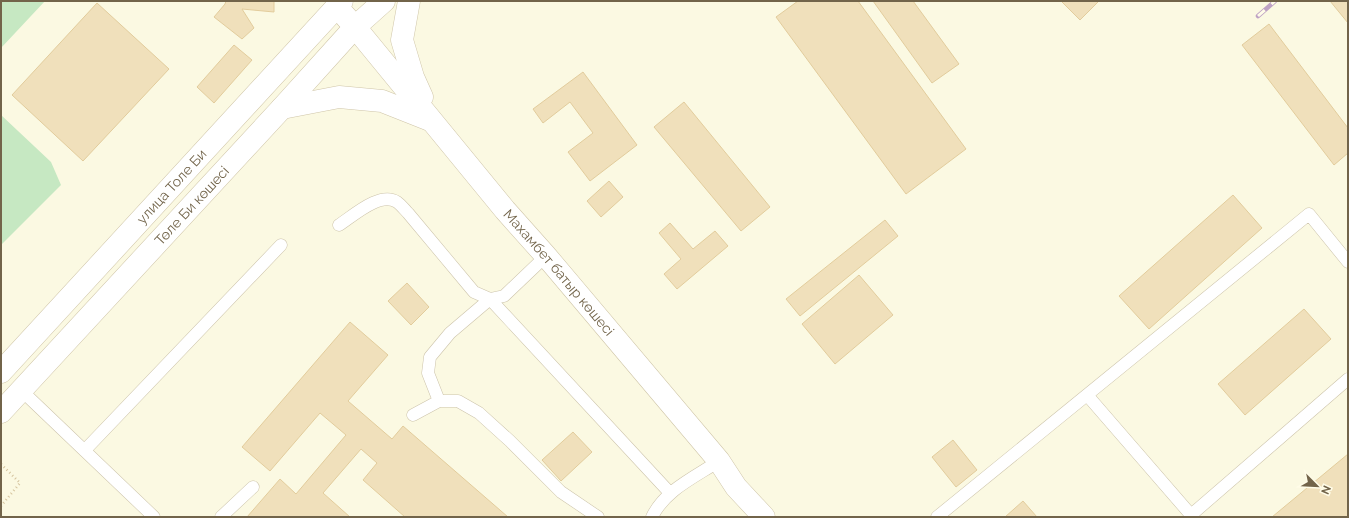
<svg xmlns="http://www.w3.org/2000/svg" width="1349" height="518" font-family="Raleway,sans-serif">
<rect width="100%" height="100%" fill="#fbf9e2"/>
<path fill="#c6e8c2" d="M1,1h44l-44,47z
M1,115l50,47 10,23 -60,60z"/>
<path fill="#f0e0bb" stroke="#e2cc9c" d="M226,1h48v11l-32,-3 12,19 -12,11 -28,-22 11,-13z
M798,1h60l108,148 -60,45 -130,-177z
M873,1h40l46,63 -27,19z
M1061,1h38l-19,19z
M1330,1h18v22z
M97,3l72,66 -86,92 -71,-66z
M1269,24l79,104v25l-14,12 -92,-120z
M234,45l18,15 -38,43 -17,-16z
M583,72l54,73 -47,36 -22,-29 25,-19 -23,-31 -27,21 -10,-14z
M684,102l86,105 -29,24 -87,-104z
M609,181l14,16 -22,20 -14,-16z
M1233,195l29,33 -113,101 -30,-33z
M885,220l13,16 -98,80 -14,-17z
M670,223l23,26 22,-18 13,15 -51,43 -13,-15 17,-15 -22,-26z
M859,275l34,40 -58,49 -33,-40z
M407,283l22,24 -18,18 -23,-24z
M1304,309l27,30 -86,76 -27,-31z
M350,322l38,33 -40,46 44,38 11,-13 105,91h-103l-42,-37 14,-17 -16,-14 -38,44 27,24h-103l33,-38 16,15 50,-59 -26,-22 -50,58 -28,-24z
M573,432l19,20 -31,29 -19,-21z
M953,440l24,30 -21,17 -24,-30z
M1348,454v63h-76z
M1023,501l14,16h-32z"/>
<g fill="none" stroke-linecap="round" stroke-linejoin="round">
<defs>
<path id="lane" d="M339,225c14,-9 41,-34 58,-23 4,3 8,8 11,11l66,79 16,7 14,-3 42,-40
M21,390l133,127
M1087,395l104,120 157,-136
M439,401l-11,-28 2,-16 20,-24 40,-34 180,194
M413,415l26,-14h19l21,12 31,28 51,51 37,25
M85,450l196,-205
M221,517l32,-30
M652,517c13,-27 43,-40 67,-56
M937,517l372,-303 39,48"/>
<g id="secondary">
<path d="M409,1l-7,39 11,37 9,20"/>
<path id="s1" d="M337,7l18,20 150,183 41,46 173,205 17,26 28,30"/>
<path d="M282,108l57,-11 43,4 48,19"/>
<path id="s2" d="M1,372l341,-371"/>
<path id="s3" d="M1,412l281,-304 73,-81 29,-26"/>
</g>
</defs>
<use href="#lane" stroke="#ccc3aa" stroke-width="13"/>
<use href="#secondary" stroke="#cfc5a8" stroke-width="23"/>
<path stroke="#d5c49e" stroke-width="2.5" stroke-dasharray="1 3" stroke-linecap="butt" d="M1,464l19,19 -19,23"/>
<use href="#lane" stroke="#fff" stroke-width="12"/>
<use href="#secondary" stroke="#fff" stroke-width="22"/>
<defs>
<path id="rail" d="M1258,16l17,-15"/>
</defs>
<use href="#rail" stroke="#bea2c4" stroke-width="4.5"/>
<use href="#rail" stroke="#fffce8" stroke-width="3" stroke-dasharray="9" stroke-linecap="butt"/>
</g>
<g text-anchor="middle" stroke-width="4" stroke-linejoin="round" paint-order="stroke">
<g font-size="14" fill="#72644a" stroke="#fffce8">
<text dy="5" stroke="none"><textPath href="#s2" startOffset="252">улица Толе Би</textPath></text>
<text dy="5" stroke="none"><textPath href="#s3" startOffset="281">Төле Би көшесі</textPath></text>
<text dy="5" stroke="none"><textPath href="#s1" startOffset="346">Махамбет батыр көшесі</textPath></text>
</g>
</g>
<rect width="1349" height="518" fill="none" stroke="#72644a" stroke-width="4"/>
<g transform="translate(1317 486) rotate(114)" stroke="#fffce8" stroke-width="3" paint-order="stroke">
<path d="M0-3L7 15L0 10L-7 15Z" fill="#72644a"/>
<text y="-6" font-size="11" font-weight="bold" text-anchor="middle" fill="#72644a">N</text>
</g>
</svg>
